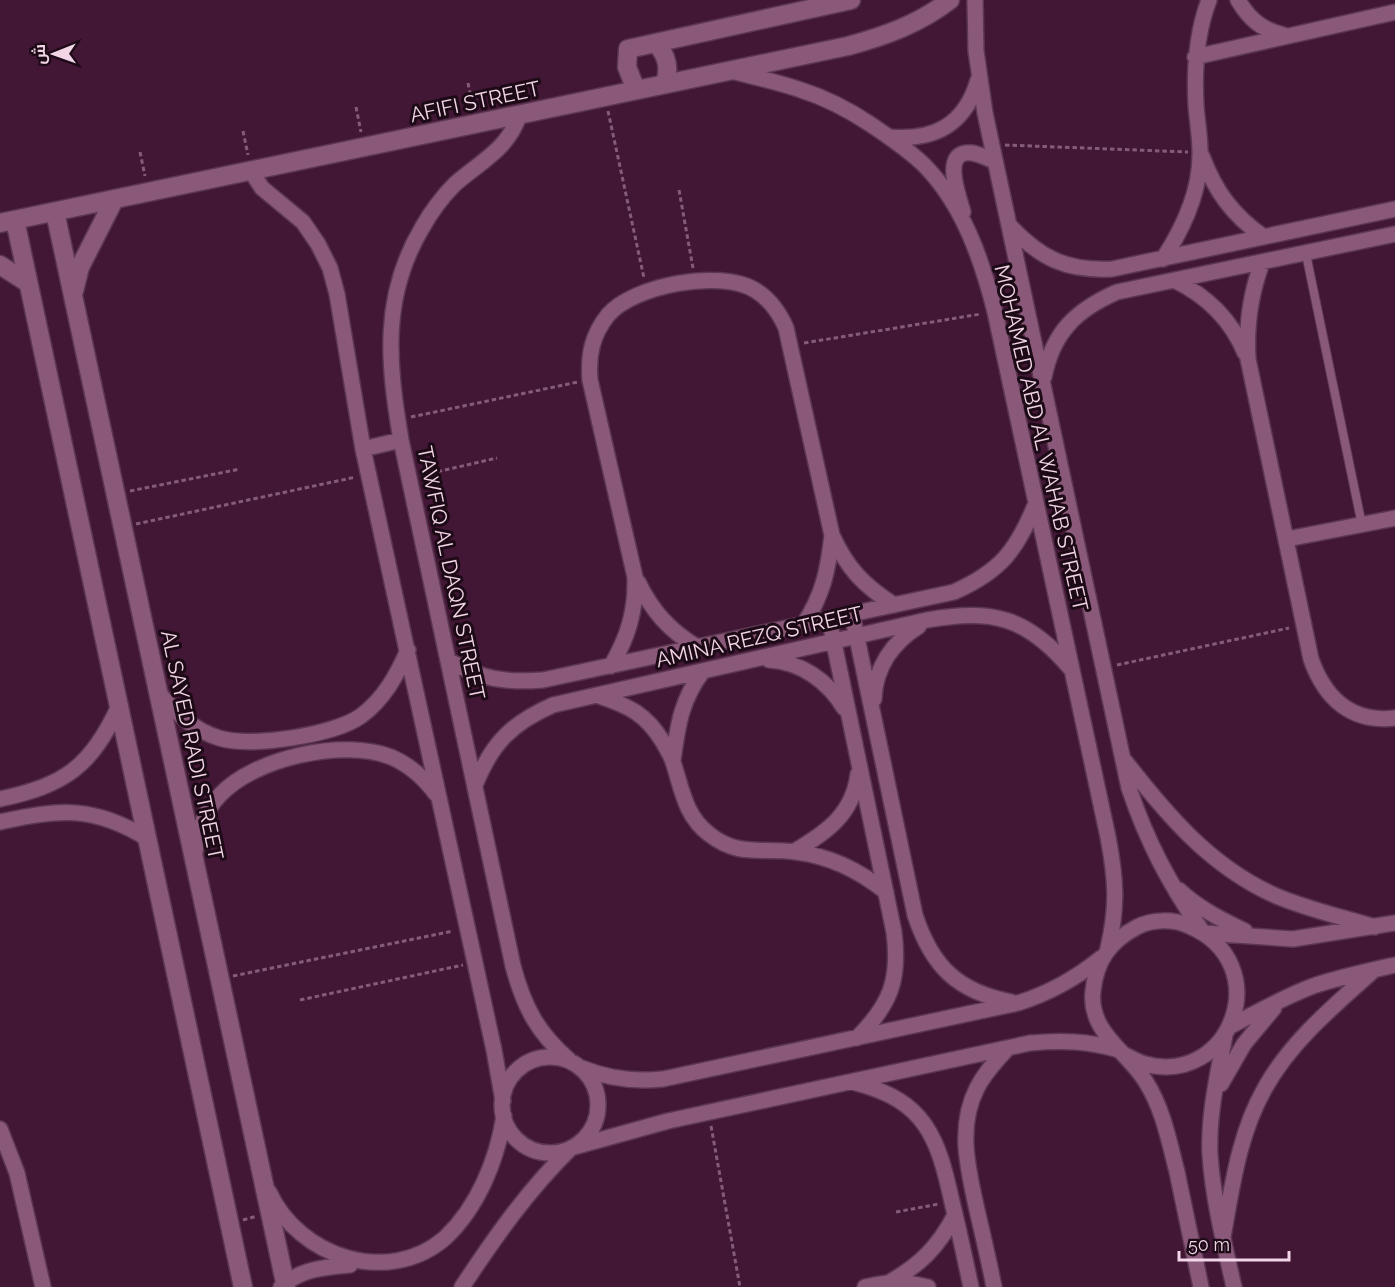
<svg xmlns="http://www.w3.org/2000/svg" width="1395" height="1287" font-family="Raleway,Cairo,sans-serif">
<rect width="100%" height="100%" fill="#421735"/>
<g fill="none" stroke-linecap="round" stroke-linejoin="round">
<defs>
<path id="lane" d="M1306,254l56,271"/>
<path id="street" d="M975,0l1,51 9,62 144,675c18,54 41,97 73,143
M1238,0c11,19 24,30 46,35
M1195,57l200,-45
M731,71c23,6 47,11 70,19 25,8 48,20 69,34 19,13 39,26 55,42 38,39 57,94 70,146l113,525c8,42 10,69 0,111
M519,116c-11,33 -39,46 -64,68 -13,13 -24,28 -33,44 -41,69 -34,136 -21,212l112,526c11,41 24,66 56,94
M889,137c45,4 76,-12 89,-57
M1202,156c13,35 31,60 62,81
M251,171l11,17 41,34 15,22 12,24 7,26 26,155 131,601 9,51
M963,212c-4,-15 -23,-63 9,-59 8,1 16,6 23,8
M1010,226c31,33 57,45 102,43l283,-60
M1163,259c21,-32 38,-69 37,-108 0,-15 -3,-31 -4,-46 -2,-36 0,-71 13,-105
M1262,263c-12,32 -16,62 -14,96l63,300c14,40 41,64 84,59
M1174,280c33,16 57,39 71,73
M1044,377c9,-45 32,-67 73,-85l278,-58
M363,449l38,-9
M1287,539l108,-21
M638,582c14,29 32,49 59,65
M852,614l63,301c17,52 43,77 97,87
M829,619l65,313c6,47 -3,72 -37,106
M804,624c19,-30 24,-53 28,-89
M769,660c32,2 59,21 75,48
M449,661c33,18 56,22 94,19l411,-88c47,-21 63,-42 82,-89
M611,666c17,-29 25,-55 24,-89l-45,-197c-2,-25 2,-45 18,-65 26,-30 112,-46 147,-25 15,9 24,22 31,38l46,207c15,33 31,50 62,70
M158,692c17,20 35,38 61,46 32,10 115,-3 142,-22 23,-17 36,-41 47,-66
M599,696c30,10 47,18 64,46 3,6 8,13 10,20 9,27 12,54 36,72 30,24 53,13 87,18 33,4 64,19 90,40
M874,699c1,-32 19,-57 45,-73
M673,760c5,-35 8,-60 30,-89
M1125,761c42,54 85,105 149,134 32,14 68,22 101,32
M475,785c17,-42 37,-62 78,-80l374,-85c65,-11 99,-4 143,48
M0,799c65,-14 91,-32 119,-93
M0,822c60,-13 93,-17 148,17
M795,851c32,-19 58,-37 63,-77
M195,852c3,-21 10,-42 25,-57 34,-37 124,-57 171,-38 19,8 33,21 45,37
M1179,890c19,18 43,30 66,41
M1205,933l88,6 102,-16
M1229,1027c28,-15 55,-30 84,-41 27,-9 55,-15 82,-21
M1225,1035c-7,39 -17,80 -15,120 3,44 14,88 24,132
M1125,1055c6,3 13,7 20,9 87,23 132,-101 44,-138 -15,-7 -37,-7 -52,1 -27,14 -41,34 -44,64 -5,41 35,61 53,91 17,27 23,59 31,90 8,38 16,77 24,115
M502 1105a48 48 0 1 1 96 0a48 48 0 1 1-96 0Z
M582,1068c27,11 52,14 81,11l355,-76c32,-10 57,-24 83,-45
M856,1083c70,18 82,55 96,119 7,28 13,57 19,85
M1221,1084l23,-40 30,-36
M0,1129l17,44 26,114
M574,1147l94,-26 362,-78c32,-3 59,-2 89,7
M269,1192c30,65 119,95 176,46 33,-31 52,-78 59,-122
M1223,1237c9,-50 16,-104 42,-149 26,-47 70,-83 109,-118
M890,1282c31,-18 48,-35 65,-67
M281,1287c19,-18 44,-20 69,-22
M462,1287c33,-50 66,-97 109,-139
M865,1287c25,-6 38,-6 63,0
M994,1287c-5,-26 -11,-51 -17,-77 -9,-41 -20,-83 0,-122 8,-16 20,-28 31,-40"/>
<path id="secondary" d="M657,44c10,12 13,24 8,39
M636,90l-9,-23 1,-18 223,-49
M55,212l231,1075
M15,220l228,1067
M0,223l848,-177c37,-10 71,-22 102,-46
M0,265l28,18
M74,291l6,-24 34,-67"/>
</defs>
<use href="#lane" stroke="#5b3751" stroke-width="10"/>
<use href="#street" stroke="#5b3751" stroke-width="18"/>
<use href="#secondary" stroke="#5b3751" stroke-width="21"/>
<path stroke="#835d76" stroke-width="3" stroke-dasharray="4.5 3" stroke-linecap="butt" d="M468,83l5,25
M356,107l5,25
M608,111l36,167
M243,131l5,24
M1005,145l183,7
M140,152l5,24
M679,190l14,78
M804,343l177,-29
M411,417l167,-35
M423,475l74,-17
M130,491l110,-22
M136,524l220,-47
M1117,665l172,-37
M233,976l220,-45
M300,1000l163,-35
M711,1126l29,161
M896,1212l43,-8
M243,1220l14,-4"/>
<use href="#lane" stroke="#8a5879" stroke-width="8"/>
<use href="#street" stroke="#8a5879" stroke-width="15"/>
<use href="#secondary" stroke="#8a5879" stroke-width="18"/>
</g>
<g text-anchor="middle" stroke-width="6" stroke-linejoin="round" paint-order="stroke">
<g font-size="21" fill="#f2d5e7" stroke="#1d0a17">
<text transform="translate(475 102) rotate(-12)" y="7">AFIFI STREET</text>
<text transform="translate(1041 438) rotate(77)" y="7">MOHAMED ABD AL WAHAB STREET</text>
<text transform="translate(451 573) rotate(78)" y="7">TAWFIQ AL DAQN STREET</text>
<text transform="translate(759 637) rotate(-13)" y="7">AMINA REZQ STREET</text>
<text transform="translate(192 745) rotate(78)" y="7">AL SAYED RADI STREET</text>
</g>
</g>
<g transform="translate(54 54) rotate(269)" stroke="#1d0a17" stroke-width="4.5" paint-order="stroke">
<path d="M0-4.5L10 22L0 15L-10 22Z" fill="#f2d5e7"/>
<text y="-9" font-size="16" font-weight="bold" text-anchor="middle" fill="#f2d5e7">ش</text>
</g>
<path d="M1179 1251v9h110v-9" fill="none" stroke="#f2d5e7" stroke-width="3"/>
<text x="1188" y="1251" font-size="18" fill="#f2d5e7" stroke="#1d0a17" stroke-width="4.5" paint-order="stroke">50 m</text>
</svg>
